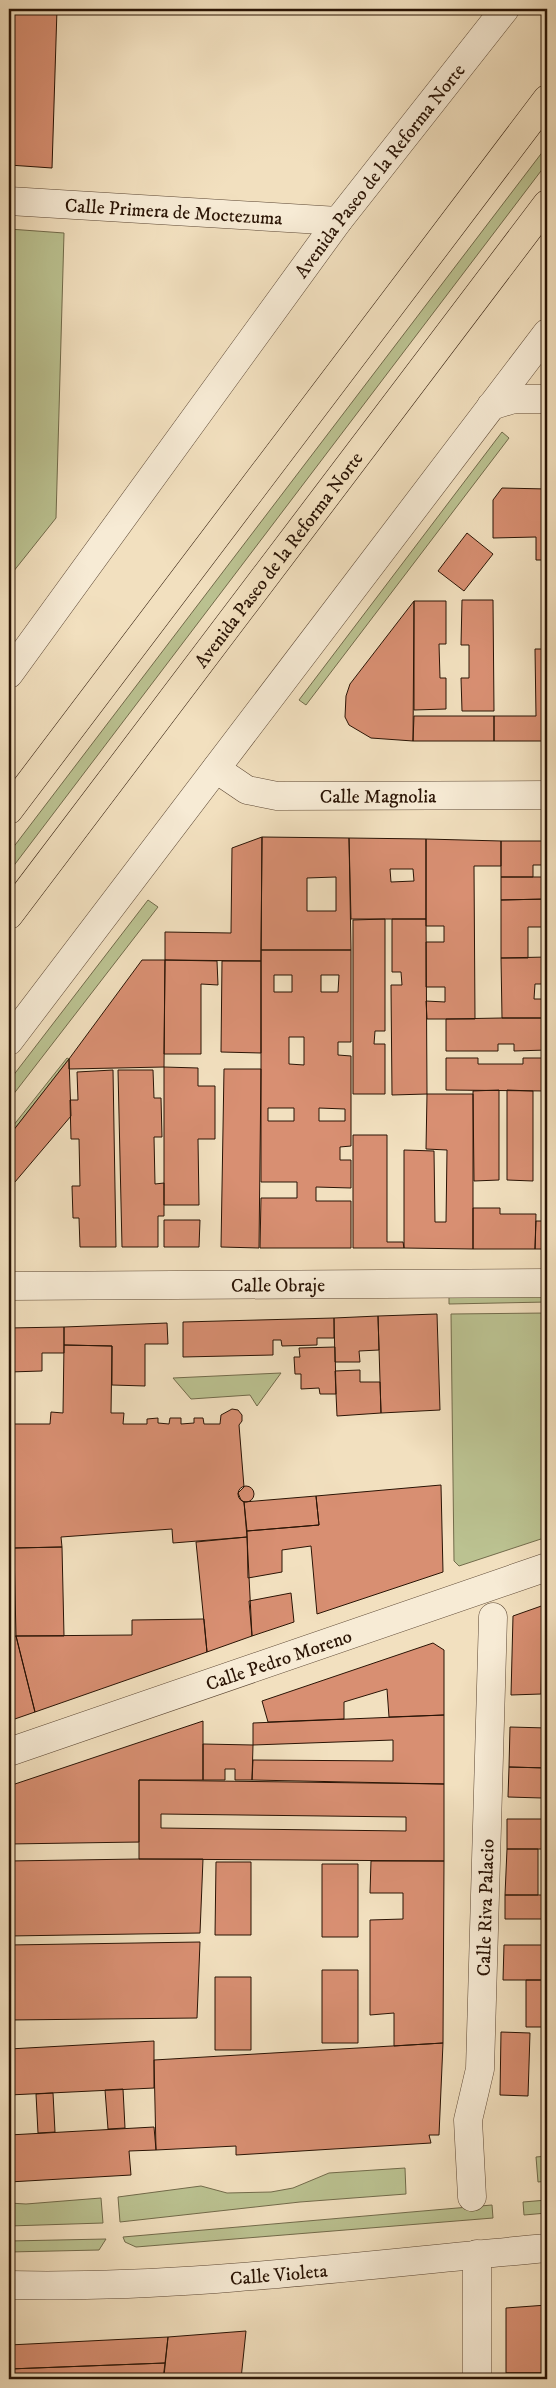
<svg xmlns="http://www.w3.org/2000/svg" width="556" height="2388" font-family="'IM FELL DW Pica',serif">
<rect width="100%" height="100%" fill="#f2e0bf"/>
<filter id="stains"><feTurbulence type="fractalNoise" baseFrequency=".004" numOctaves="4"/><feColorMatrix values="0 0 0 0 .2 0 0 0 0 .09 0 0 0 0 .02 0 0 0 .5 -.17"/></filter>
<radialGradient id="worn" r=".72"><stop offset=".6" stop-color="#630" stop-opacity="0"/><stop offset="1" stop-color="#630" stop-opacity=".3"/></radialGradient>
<path fill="#bbc291" stroke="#726b4b" d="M547,146v17l-538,709v-19z
M9,229l55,4 -8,285 -47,59z
M502,432l7,6 -203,267 -7,-5z
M148,900l10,7 -149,193v-19z
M67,1058l2,1 -60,77v-5z
M449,1294h98v8l-98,2z
M547,1313v224l-88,29 -5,-5 -3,-247z
M281,1373l-24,33 -7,-11 -59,4 -18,-21z
M547,2156v25l-9,1 -2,-25z
M405,2168l1,26 -106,8 -180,20 -2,-25 83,-11 26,7 44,-1 22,-4 36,-15z
M101,2198l2,25 -94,3v-23l17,1z
M547,2200v13l-23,2 -1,-13z
M492,2205l1,13 -357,29 -11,-5 -2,-5z
M106,2239l-7,11 -90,2v-11z"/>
<path fill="#d88f72" stroke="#2a1405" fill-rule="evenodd" d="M9,9h48l-5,159 -43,-3z
M502,488l45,1v71h-11v-23l-43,1v-38z
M467,533l26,21 -29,37 -26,-20z
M462,600h31l1,111h-32l-1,-33h8v-33h-8z
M414,601l-1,140 -42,-3 -22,-13 -4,-8 1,-21 4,-12z
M414,601h32v43h-7l1,34h6v31l-32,1z
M535,649h12v92h-53v-25h42z
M414,716h80v25h-81z
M262,837l87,1 2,112h-90zM336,877v34h-29v-33z
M262,837l-1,124 -96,-1v-28l66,1 1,-85z
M349,838l77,1v80h-75zM390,869h23l1,12 -23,1z
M426,839l75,2v25h-27l1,153h-48l-1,-18 19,1v-15h-19v-45h18v-16h-18z
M501,841h43v24h-11v12h-32z
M544,841h3v58l-46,1v-23h43z
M547,899v28h-19v31h-27v-58z
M385,919v112h-10l-1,13h11v50h-32v-174z
M392,919h34l1,175 -35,1 -1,-110h11l-1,-13h-9z
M261,950h90v92h-13v13l13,1v90l-11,1v13h11v28l-35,-1v14h35v47h-91l1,-50h36v-16h-36zM274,975h18v17h-18zM321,975h18l-1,17h-17zM289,1037h15v28l-15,-1zM268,1108h26v13h-26zM319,1108l26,1v12h-26z
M547,956v28h-12l-1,15h13v19h-45l-1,-60 46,-1z
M142,960h23l-1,107 -95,2v-10z
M165,960l52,1 1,24 -17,-1v70h-37z
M222,961h39v92l-40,-1z
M502,1018h45v32l-33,1v-7h-16v7h-52v-32z
M446,1058h32v6h45v-6h24v33l-101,-1z
M69,1059l2,57 -62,73v-53z
M164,1067l34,1v18h17v53h-17l1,66h-35z
M224,1069h37l-2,179 -38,-1z
M113,1070l3,177h-36l-1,-29h-6l-1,-32h8l-1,-47h-8l-1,-39h8l-1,-28z
M118,1070h35l1,28h7l1,39h-8l1,47 9,-1v33h-6v31h-36z
M499,1090v90l-25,1 -1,-90z
M507,1090l26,1v90l-26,-1z
M427,1094h46v155l-69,-1v-98l30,1 1,71h11l1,-72 -21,-1z
M353,1135h34v107h16l1,6h-51z
M473,1208h27v6h36l-1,35h-62z
M164,1220h36l-1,27h-35z
M536,1221h11v28h-12z
M437,1314l3,96 -59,3 -3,-97z
M378,1316l1,34 -20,1 1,11h-25l-1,-44z
M334,1318v20h-17v7l-35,1 -1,-6h-8v15l-90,2v-35z
M167,1323l1,21h-23v42l-33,-1v-39l-48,-1v-18z
M64,1327v26h-22v18l-33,1v-44z
M64,1345l48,1 -1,67h13l-1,11h24v-5l11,-1v5l11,1 1,-6h11v6l13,-1v-5h9l1,6h16l1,-9 11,-6 6,1 4,5v6l-3,4 5,62 -6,6 3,7 3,2 3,35 -74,6 -1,-14 -111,8 1,10 -48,1 -1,-34 -4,1v-96v5h41l1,-12 12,1z
M335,1347l1,47h-16l-1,-6 -18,1v-15h-6l-1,-17h6l-1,-9z
M360,1370v12h20l1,31 -44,3 -2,-45z
M441,1485l2,87 -126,42 -6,-68 -29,4v22l-34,6 -1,-47 72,-6 -3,-29z
M238 1494a8 8 0 1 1 16 0a8 8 0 1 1-16 0Z
M316,1496l3,29 -72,6 -3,-29z
M247,1537l5,99 -45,16 -11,-110z
M62,1547l2,89h-48l-2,-88z
M291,1593l3,29 -42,14 -3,-35z
M547,1604v32l-5,2 -1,56 -30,1 2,-79z
M204,1619l3,33 -172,60 -19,-76 116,-1v-15z
M9,1636h7l19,76 -26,9z
M433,1643l11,7v65l-55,2 -2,-28 -43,13v17l-76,3 -6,-21z
M444,1715v69l-192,-4 1,-20 140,1v-21l-140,5v-22z
M203,1721v59h-64v62l-130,2v-58z
M510,1727l37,1v40l-38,-1z
M203,1744l50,1 -1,35h-17v-11h-10v11h-22z
M509,1767l38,1v23h-5v7l-34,-1z
M139,1780l305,4v77l-305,-2zM161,1814l245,3v14l-245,-3z
M507,1819h36v7h4v23h-40z
M507,1849h31v46h-33z
M543,1849h4v40h-4z
M139,1859h64l-3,74 -191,3v-75z
M371,1861h73l-1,182 -49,3v-33l-24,2v-95l33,-1v-26h-33z
M216,1862h35v73h-36z
M322,1864h36v73h-36z
M505,1895h42v24h-42z
M200,1942l-3,76 -188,2v-75z
M504,1945h43v35h-44z
M322,1970h36v73h-36z
M215,1977h36v73h-36z
M526,1980h21v47h-21z
M501,2032l29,1 -2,63 -28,-1z
M154,2041v47l-145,7v-46z
M443,2043l-4,92h-10l2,8 -195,12v-9l-80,4 -2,-90z
M123,2089l2,39 -17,1 -3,-39z
M53,2093l2,39 -17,1 -2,-39z
M154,2127l2,23 -27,1 2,24 -122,7v-47z
M547,2305v68h-41v-65z
M246,2331l-5,48h-52l-25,-3 4,-39z
M168,2337l-3,26 -156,6v-24z
M165,2363l-2,16h-154v-10z
M506,2373h41v6h-41z"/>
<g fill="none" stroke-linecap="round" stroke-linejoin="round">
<defs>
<g id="minor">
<path id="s1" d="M9,201l329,20"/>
<path d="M491,406l23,-7h33"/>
<path id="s2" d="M9,674l329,-453 167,-212"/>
<path id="s3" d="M216,769l31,21 30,6 270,-1"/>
<path d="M9,1041l538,-708"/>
<path id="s4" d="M9,1286l538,-3"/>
<path id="s5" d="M9,1752l538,-185"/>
<path id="s6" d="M472,2197l-4,-77 12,-51 13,-452"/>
<path d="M477,2254v125"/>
<path id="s7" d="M9,2285c179,4 360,-21 538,-37"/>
</g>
<g id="major">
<path d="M9,810l538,-711"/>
<path id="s8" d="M9,915l538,-711"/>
</g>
</defs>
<use href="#minor" stroke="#5c4734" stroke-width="29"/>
<use href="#major" stroke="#2a1405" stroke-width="29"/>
<use href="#minor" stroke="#f7ebd5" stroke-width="28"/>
<use href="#major" stroke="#f2e0bf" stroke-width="28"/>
</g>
<g text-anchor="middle" stroke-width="4.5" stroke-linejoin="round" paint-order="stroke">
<g font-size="19" fill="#2a1405" stroke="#f7ebd5">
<text dy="7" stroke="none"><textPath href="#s2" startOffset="625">Avenida Paseo de la Reforma Norte</textPath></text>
<text dy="7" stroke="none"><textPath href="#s1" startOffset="165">Calle Primera de Moctezuma</textPath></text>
<text dy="7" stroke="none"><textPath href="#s8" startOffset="446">Avenida Paseo de la Reforma Norte</textPath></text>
<text dy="7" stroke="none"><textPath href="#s3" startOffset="169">Calle Magnolia</textPath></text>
<text dy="7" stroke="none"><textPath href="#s4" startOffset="269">Calle Obraje</textPath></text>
<text dy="7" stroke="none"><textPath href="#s5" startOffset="285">Calle Pedro Moreno</textPath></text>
<text dy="7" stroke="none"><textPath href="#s6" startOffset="291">Calle Riva Palacio</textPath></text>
<text dy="7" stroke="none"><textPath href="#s7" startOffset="270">Calle Violeta</textPath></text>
</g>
</g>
<rect width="556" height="2388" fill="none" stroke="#f2e0bf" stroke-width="30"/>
<rect x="10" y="10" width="536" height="2368" fill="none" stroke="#2a1405" stroke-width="2.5"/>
<rect x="15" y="15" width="526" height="2358" fill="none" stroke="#2a1405"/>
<rect width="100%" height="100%" filter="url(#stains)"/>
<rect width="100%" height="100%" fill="url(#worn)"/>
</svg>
